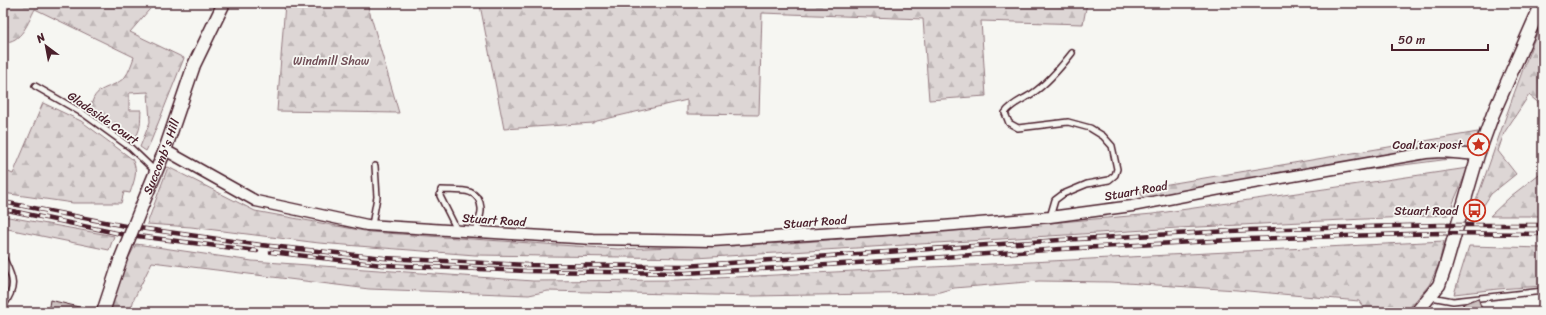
<svg xmlns="http://www.w3.org/2000/svg" width="1546" height="315" font-family="Sriracha,sans-serif">
<defs>
<pattern id="forest-firs" width="22" height="20" patternUnits="userSpaceOnUse"><rect width="22" height="20" fill="#ddd6d5"/><path d="M5 1l3.5 6h-7zM16 11l3.5 6h-7z" fill="#bfb7b7"/></pattern>
</defs>
<rect width="100%" height="100%" fill="#f6f6f2"/>
<filter id="ink" filterUnits="userSpaceOnUse"><feTurbulence type="fractalNoise" baseFrequency=".025" numOctaves="2"/><feDisplacementMap in="SourceGraphic" scale="8" xChannelSelector="R" yChannelSelector="G"/><feConvolveMatrix kernelMatrix="1 2 1 2 8 2 1 2 1" color-interpolation-filters="sRGB"/></filter>
<g filter="url(#ink)">
<path fill="url(#forest-firs)" stroke="#947a80" d="M3,3h152l-25,29 54,26 -33,83 -5,10 -6,-4 10,-25 -2,-30 -19,1v17h12c-1,10 1,22 -8,29l-5,-2 -34,-24 -3,-4c2,-25 20,-18 34,-32 4,-5 7,-14 9,-20l-99,-48c-7,13 -13,34 -32,33z
M285,3h82l32,110 -122,-2z
M436,3h651l-4,21 -102,-3 5,75 -57,4 -6,-81 -161,-6 -3,102 -72,-1v-14l-90,21 -4,2 -89,6 -24,-124z
M1543,18v53l-4,9 2,25 -12,-10 -25,38 -6,18 18,23 -25,20 -15,23h-6c25,-66 46,-134 73,-199z
M43,103l38,18 51,38c7,12 2,22 -2,34l-6,-1 -3,11h-48l-70,-10 1,-23 9,4z
M1478,132l-5,24 -186,24 -143,21 -5,-12z
M168,167l87,44 115,21 248,17 171,-6 213,-16 151,-13 315,-46 -20,47 -270,13 -483,30 -220,-3 -156,-12 -128,-16 -44,-3z
M1543,171v45h-53l21,-20z
M3,216l111,20 -5,14 -106,-22z
M1444,241l-5,23 -10,21 -23,27h-40l-7,-11 -122,-11 -127,-8 -71,-1 -85,7 -18,5 -183,3 -205,-5 -19,4 -160,-6 -217,-27 -18,37 -4,13h-21l18,-51 9,-17 116,17 281,20 144,-1z
M1469,246l74,2v38l-45,3 -44,5z"/>
<g fill="none" stroke-linecap="round" stroke-linejoin="round">
<defs>
<path id="service" d="M35,86l49,28 47,34 24,23
M1050,217l5,-17 8,-6 24,-10 22,-4 6,-5 2,-6 -5,-23 -9,-10 -13,-8 -22,-6 -50,6 -9,-5 -4,-10c7,-10 18,-13 28,-20 15,-10 28,-26 39,-40
M372,225l5,-28 -2,-31
M457,230l-17,-34 1,-6c16,1 38,-4 40,18 1,7 -4,17 -6,24
M3,257c10,21 15,29 0,49
M1431,297l22,4 90,-10"/>
<path id="minor" d="M165,150l91,51 111,24 226,14 120,2 230,-15 107,-9 82,-11 104,-20 190,-33 16,-1 36,3"/>
<g id="tertiary">
<path id="s1" d="M143,203l22,-53 29,-85 30,-62"/>
<path d="M103,312l18,-54"/>
<path d="M1417,312l22,-27 6,-17 33,-113 15,-41 49,-111"/>
</g>
</defs>
<use href="#service" stroke="#4a1f2b" stroke-width="8"/>
<use href="#minor" stroke="#4a1f2b" stroke-width="13"/>
<use href="#tertiary" stroke="#4a1f2b" stroke-width="15"/>
<use href="#service" stroke="#f6f6f2" stroke-width="5"/>
<use href="#minor" stroke="#f6f6f2" stroke-width="10"/>
<use href="#tertiary" stroke="#f6f6f2" stroke-width="12"/>
<defs>
<path id="rail" d="M3,202l122,24 136,19 123,13 143,7 158,1 375,-26 190,-10 190,-5h103
M3,209l118,25 136,17
M271,252l111,13 144,6 159,2 113,-6 263,-18 189,-10 190,-6 103,1"/>
</defs>
<use href="#rail" stroke="#4a1f2b" stroke-width="4.5"/>
<use href="#rail" stroke="#f6f6f2" stroke-width="3" stroke-dasharray="9" stroke-linecap="butt"/>
<defs>
<path id="tertiary-bridge" d="M121,258l22,-55"/>
</defs>
<use href="#tertiary-bridge" stroke="#4a1f2b" stroke-width="15" stroke-linecap="butt"/>
<use href="#tertiary-bridge" stroke="#f6f6f2" stroke-width="12"/>
</g>
<path fill="#afa6a5" stroke="#4a1f2b" d="M1463,304l20,8h-20z"/>
<path fill="#ccc1c0" stroke="#4a1f2b" d="M1478,298l5,14h-17l-3,-8z
M50,300l33,8 -1,4h-34z"/>
</g>
<defs>
<symbol id="sight-ring" viewBox="-11 -11 22 22"><circle r="9.5" fill="#f6f6f2" stroke="#c8321e" stroke-width="1.5"/><path d="M0-6L1.8-2.2L6-1.7L2.9 1.2L3.7 5.4L0 3.3L-3.7 5.4L-2.9 1.2L-6-1.7L-1.8-2.2Z" fill="#c8321e"/></symbol>
<symbol id="bus-ring" viewBox="-11 -11 22 22"><circle r="9.5" fill="#f6f6f2" stroke="#c8321e" stroke-width="1.5"/><path d="M-5-6H5V4H4V6H2V4H-2V6H-4V4H-5ZM-3.5-4V0h7V-4ZM-3.5 1.2v1.5H-2V1.2ZM2 1.2v1.5H3.5V1.2Z" fill="#c8321e"/></symbol>
</defs>
<g fill-rule="evenodd">
<use href="#sight-ring" x="1466" y="132" width="25" height="25"/>
<use href="#bus-ring" x="1462" y="198" width="25" height="25"/>
</g>
<g text-anchor="middle" stroke-width="3.5" stroke-linejoin="round" paint-order="stroke">
<g font-size="12" fill="#6f4d56" stroke="#f6f6f2">
<text x="331" y="65">Windmill Shaw</text>
</g>
<g font-size="12" fill="#4a1f2b" stroke="#f6f6f2">
<text transform="translate(103 118) rotate(35)" y="4">Gladeside Court</text>
<text dy="4" stroke="none"><textPath href="#s1" startOffset="50">Succomb's Hill</textPath></text>
<text transform="translate(1136 191) rotate(-10)" y="4">Stuart Road</text>
<text transform="translate(494 220) rotate(4)" y="4">Stuart Road</text>
<text transform="translate(815 222) rotate(-4)" y="4">Stuart Road</text>
</g>
<g font-size="12" fill="#4a1f2b" stroke="#f6f6f2" text-anchor="end">
<text x="1462" y="149">Coal tax post</text>
<text x="1458" y="215">Stuart Road</text>
</g>
</g>
<rect width="1546" height="315" fill="none" stroke="#f6f6f2" stroke-width="16"/>
<rect x="8" y="8" width="1530" height="299" fill="none" stroke="#4a1f2b" stroke-width="1.5" filter="url(#ink)"/>
<g transform="translate(46 46) rotate(328)" stroke="#f6f6f2" stroke-width="3" paint-order="stroke">
<path d="M0-3L7 15L0 10L-7 15Z" fill="#4a1f2b"/>
<text y="-6" font-size="11" font-weight="bold" text-anchor="middle" fill="#4a1f2b">N</text>
</g>
<path d="M1392 44v6h96v-6" fill="none" stroke="#4a1f2b" stroke-width="2"/>
<text x="1398" y="44" font-size="12" fill="#4a1f2b" stroke="#f6f6f2" stroke-width="3" paint-order="stroke">50 m</text>
</svg>
